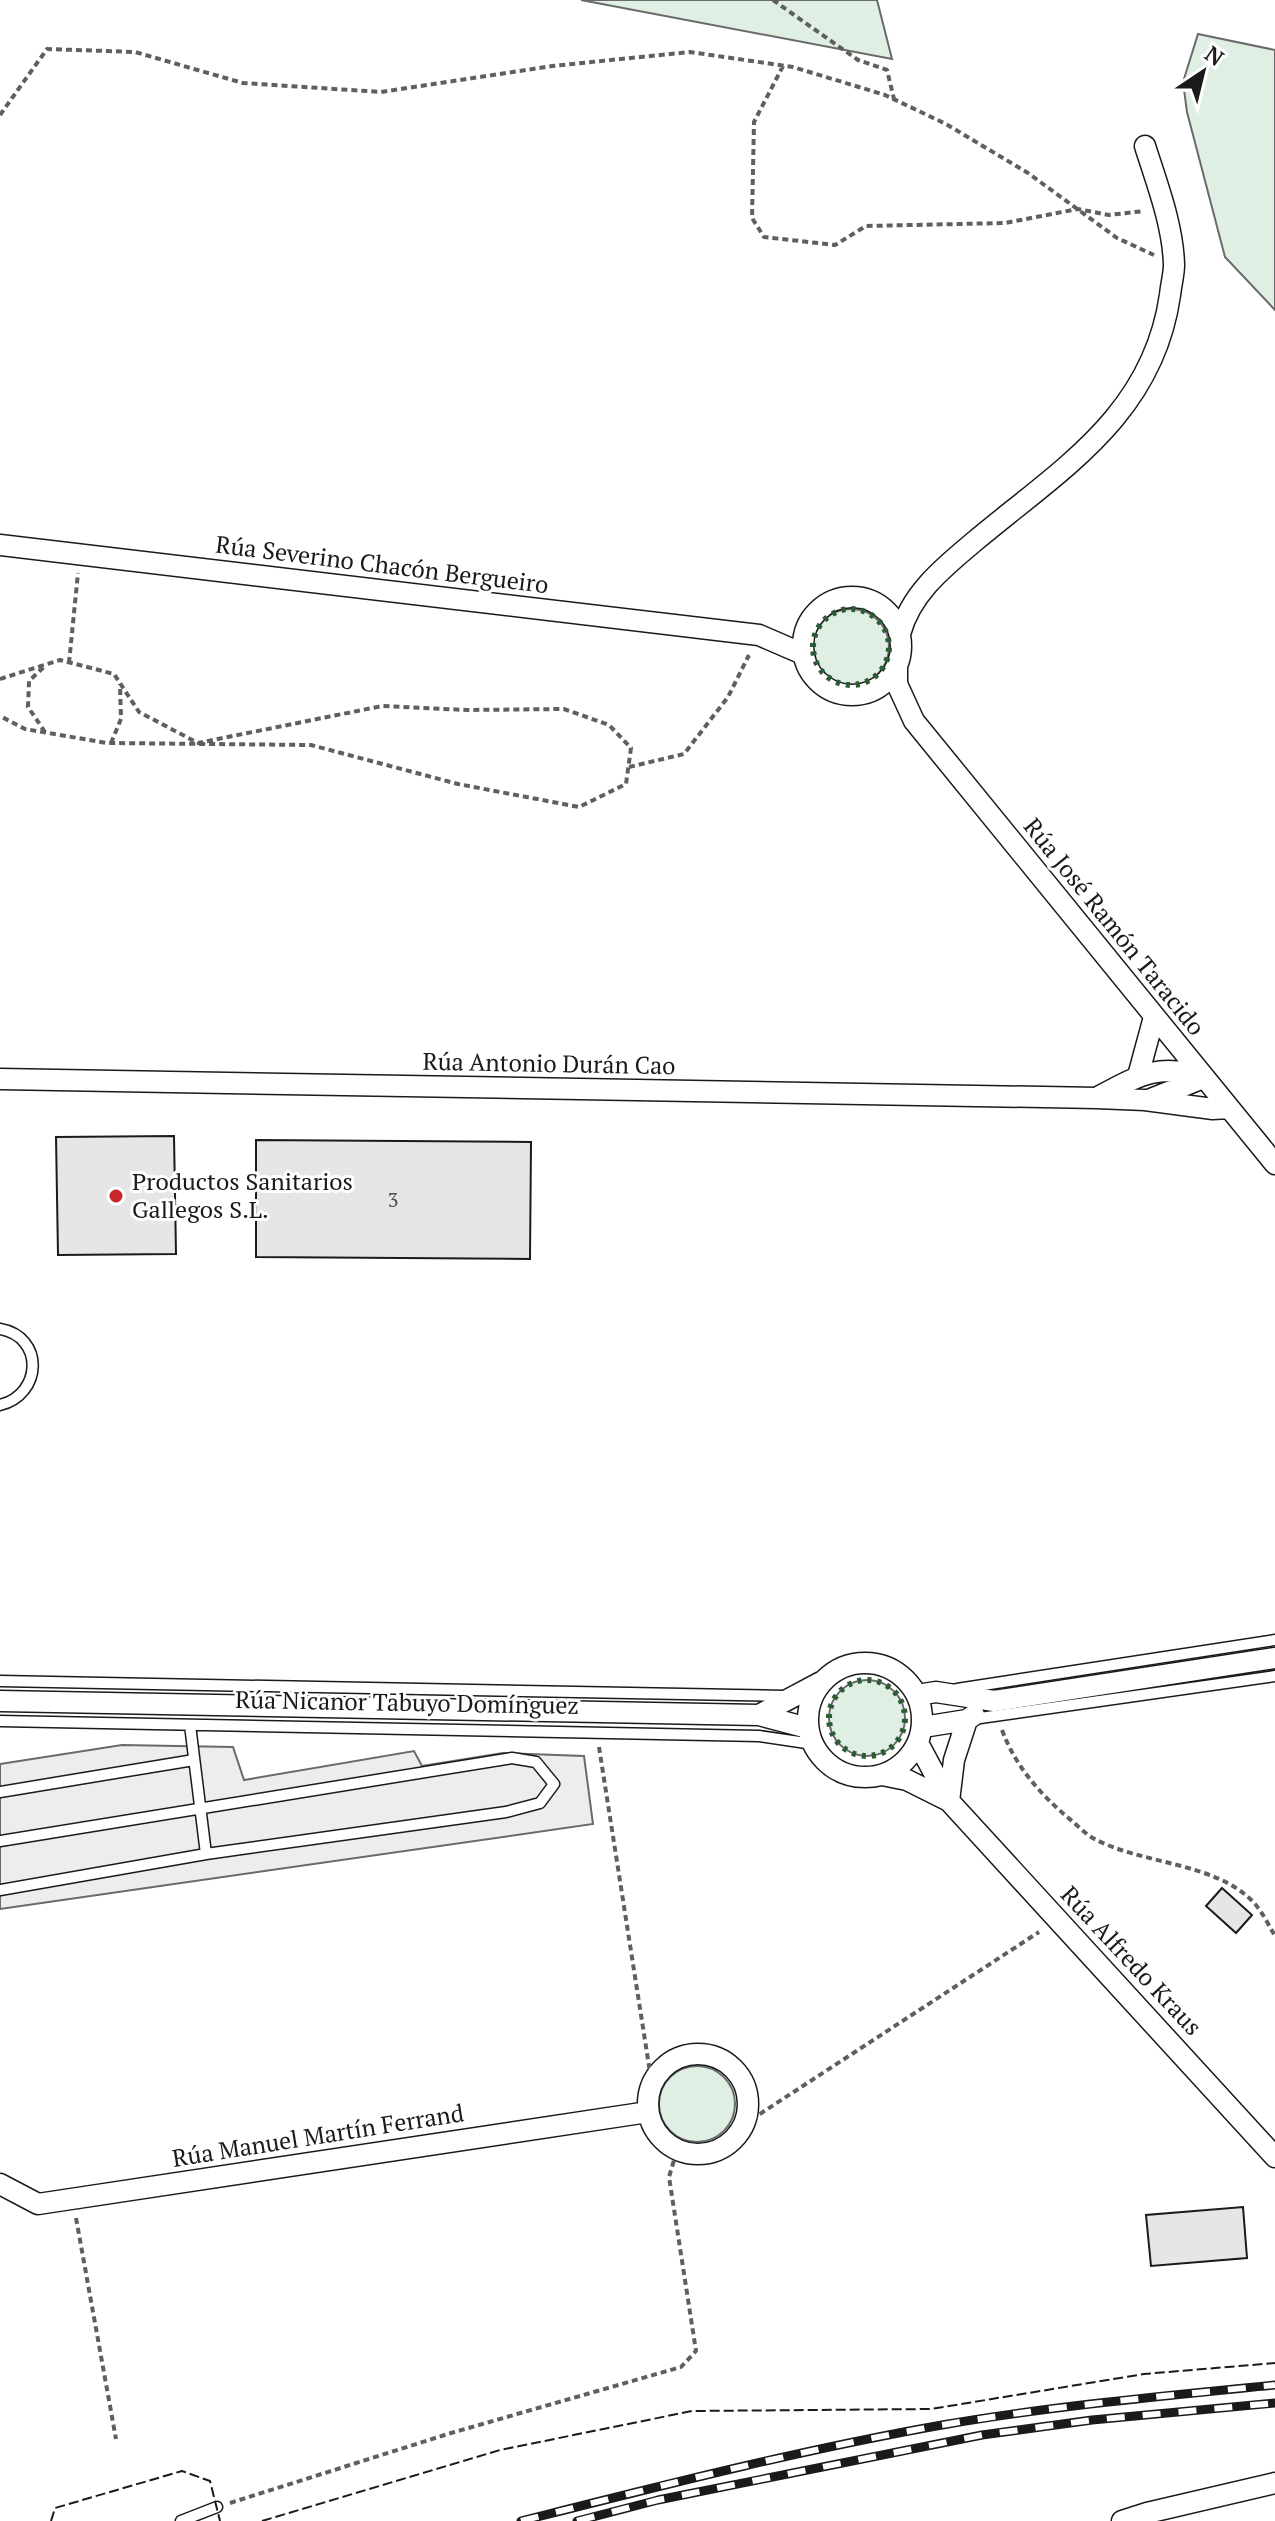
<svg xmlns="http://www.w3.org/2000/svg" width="1275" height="2521" font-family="'PT Serif',serif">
<rect width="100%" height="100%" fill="#fff"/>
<path fill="#e0efe3" stroke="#6a6a6a" stroke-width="2" d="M581,0h296l15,59z
M1198,34l77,16v260l-50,-53 -38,-145 -4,-30z
M813 647a38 38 0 1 1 76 0a38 38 0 1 1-76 0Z
M829 1718a38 38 0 1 1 76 0a38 38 0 1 1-76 0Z
M659 2104a38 38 0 1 1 76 0a38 38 0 1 1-76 0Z"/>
<path fill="#ededed" stroke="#6a6a6a" stroke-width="2" d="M122,1745l111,2 11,33 170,-29 8,15 81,-13 81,3 9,68 -593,85v-145z"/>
<path fill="#e6e6e6" stroke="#1a1a1a" stroke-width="2" d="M174,1136l2,118 -118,1 -2,-118z
M256,1140l275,2 -1,117 -274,-2z
M1222,1888l30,27 -16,18 -30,-27z
M1243,2207l4,51 -96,8 -5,-51z"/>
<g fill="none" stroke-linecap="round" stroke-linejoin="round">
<defs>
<path id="lane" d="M0,1329c45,8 42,66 0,76
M0,1681l784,15
M957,1689l318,-49
M973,1719l302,-43
M0,1721l759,15 54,8
M190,1725l16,129
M0,1792l194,-32
M0,1841l512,-83 24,4 18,22 -14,19 -34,9 -300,42 -206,36
M181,2521l36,-14"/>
<path id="street" d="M0,545l759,90 44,19
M803 646a49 49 0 1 1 98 0a49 49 0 1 1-98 0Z
M900,634c11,-41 44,-67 75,-93 86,-72 178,-126 195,-246 1,-10 4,-21 4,-30 -1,-40 -17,-81 -29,-119
M897,667v17l17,37 361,443
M1138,1076l16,-59
M0,1079l1097,19 48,2 68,9 15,-1
M1098,1097c38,-20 62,-36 105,-19
M1151,1099l52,-21
M808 1720a57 57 0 1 1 114 0a57 57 0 1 1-114 0Z
M917,1695l19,-3 58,9 281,-43
M0,1701l759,14 49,13
M759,1715l62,-33
M923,1727l44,-7 7,-5
M918,1743l31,58 326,356
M882,1775l25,5 42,21
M949,1801l5,-41 13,-40
M648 2104a50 50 0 1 1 100 0a50 50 0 1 1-100 0Z
M0,2184l38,20 610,-92
M1122,2521l25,-8 128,-30"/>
</defs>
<use href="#lane" stroke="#1a1a1a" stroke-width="13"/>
<use href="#street" stroke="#1a1a1a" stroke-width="23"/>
<path stroke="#5f5f5f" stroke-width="4" stroke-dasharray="6 4" stroke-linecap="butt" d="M773,0l85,60 29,10 7,29
M783,66l-29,56 -2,96 12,19 71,8 31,-19 139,-3 73,-14 31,6 35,-4
M0,115l47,-66 88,3 108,31 138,9 171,-26 138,-14 103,15 92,28 61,29 82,49 89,65 37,17
M69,663l9,-90
M0,679l60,-19 54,14 25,38 59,31 184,-37 85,4 97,-1 45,16 22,23 -5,36 -47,23 -121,-23 -147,-39 -204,-2 -82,-14 -25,-13
M45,732l-17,-25 1,-26 17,-16
M111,743l10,-24 -1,-35
M629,767l55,-13 44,-57 21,-42
M1002,1730c14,38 40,66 70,91 6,5 13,12 19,16 48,28 126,24 164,67 8,9 14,22 20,32
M599,1747l53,338
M743,2125l296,-193
M76,2218l40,221
M230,2503l221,-70 230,-66 15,-16 -27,-174 8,-27"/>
<use href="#lane" stroke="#fff" stroke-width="10"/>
<use href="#street" stroke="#fff" stroke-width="20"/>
<defs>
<path id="rail" d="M521,2521c139,-35 279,-71 421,-96 110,-19 222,-29 333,-40
M577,2521l81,-21 324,-65 110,-15 183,-17"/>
</defs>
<use href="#rail" stroke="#1a1a1a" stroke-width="9"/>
<use href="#rail" stroke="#fff" stroke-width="6" stroke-dasharray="18" stroke-linecap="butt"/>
<path stroke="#2b5a34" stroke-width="6" stroke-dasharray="4 6" stroke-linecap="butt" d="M813 647a38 38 0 1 1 76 0a38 38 0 1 1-76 0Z
M829 1718a38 38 0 1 1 76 0a38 38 0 1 1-76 0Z"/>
<path stroke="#1a1a1a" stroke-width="2" stroke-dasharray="10 4" stroke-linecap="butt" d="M51,2521l4,-13 127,-37 28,10 10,40
M262,2521l238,-71 192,-39 239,-2 213,-35 131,-11"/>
</g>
<circle fill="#c62828" stroke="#fff" stroke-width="3" cx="116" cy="1196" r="8"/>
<g text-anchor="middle" stroke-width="6" stroke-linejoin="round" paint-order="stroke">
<g font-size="20" fill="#4d4d4d">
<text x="393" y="1207">3</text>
</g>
<g font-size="24" fill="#1a1a1a" stroke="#fff">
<text transform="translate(382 565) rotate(7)" y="8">Rúa Severino Chacón Bergueiro</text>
<text transform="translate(1114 927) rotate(51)" y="8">Rúa José Ramón Taracido</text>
<text transform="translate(549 1064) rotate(1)" y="8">Rúa Antonio Durán Cao</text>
<text transform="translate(407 1703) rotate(1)" y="8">Rúa Nicanor Tabuyo Domínguez</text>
<text transform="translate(1131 1961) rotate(47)" y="8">Rúa Alfredo Kraus</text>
<text transform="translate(318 2136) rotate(-9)" y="8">Rúa Manuel Martín Ferrand</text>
</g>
<g font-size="24" fill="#1a1a1a" stroke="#fff" text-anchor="start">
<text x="132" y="1190">Productos Sanitarios<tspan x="132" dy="28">Gallegos S.L.</tspan></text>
</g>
</g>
<g transform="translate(1203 72) rotate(35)" stroke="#ffffff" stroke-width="6" paint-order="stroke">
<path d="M0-6L14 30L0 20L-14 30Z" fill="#1a1a1a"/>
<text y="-12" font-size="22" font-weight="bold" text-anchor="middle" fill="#1a1a1a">N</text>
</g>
</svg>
